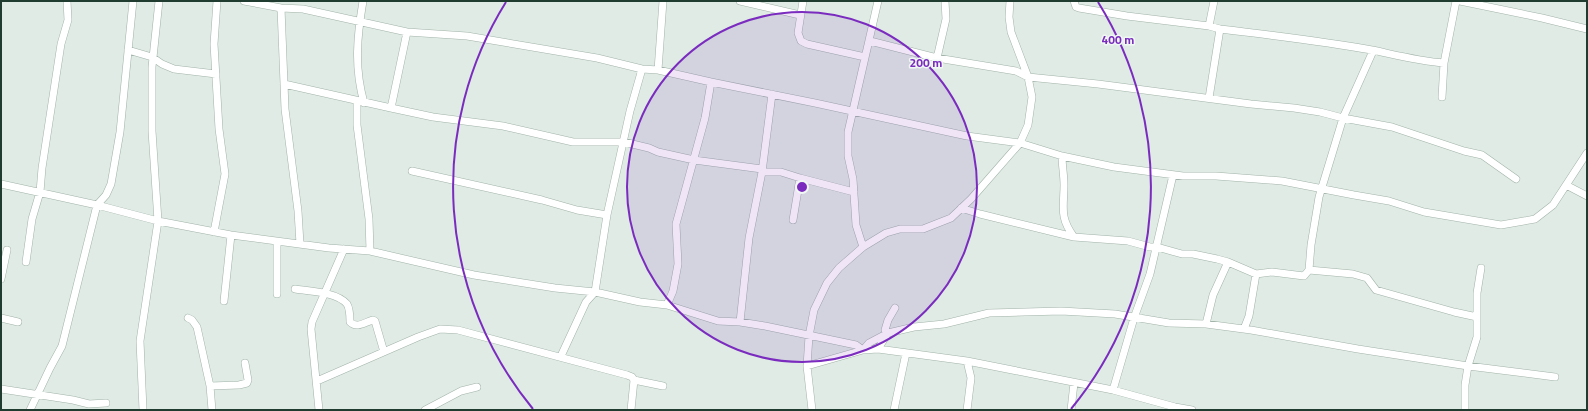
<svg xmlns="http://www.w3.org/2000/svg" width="1588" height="411" font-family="'Titillium Web',sans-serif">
<rect width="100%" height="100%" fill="#dfebe4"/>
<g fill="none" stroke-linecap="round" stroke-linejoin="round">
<defs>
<path id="minor" d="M244,1l37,7 22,1 104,23 60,4 130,22 45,11 16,1 53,12 104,21 152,33 53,7 42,13 52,11 69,9h33l66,5 72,14 35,6 35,11 77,13 34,-6 18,-14 34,-52
M363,1c-6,36 -9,66 1,102
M740,1l60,14
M803,1l-5,32 3,8 6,3 58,13
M1074,1l2,6 3,1 48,8 82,10 11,3c51,6 102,12 152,21 24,5 47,11 72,13l12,-62
M1460,1l82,17 45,11
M281,8l4,101 13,102 2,33
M1209,26l5,-25
M870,41l67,17 79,13 12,6 70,7 153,20 43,4 26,4 23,6 49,9 72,24 18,4 34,24
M128,50l24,7 10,7 12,5 42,5
M937,58l9,-39 -1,-18
M658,70l5,-69
M284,84l107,24 42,9 70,9 70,16h51l25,6 9,4 36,8 68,9
M1442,97l2,-34
M1209,98l11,-69
M357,101v24l12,94 1,32
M391,108l16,-76
M1062,156c0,9 2,19 2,29 0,22 -5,32 10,52l54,4 22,6h7l25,7h11l24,5 11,3 -15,33 -7,29
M412,171l130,29 35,10 30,5
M762,172h19l19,6 54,14
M1,184l96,21 61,16 73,14 98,13 41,3 104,24 81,13 40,4 45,10 27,3 51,16 22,1 25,4 91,19 7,5 15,-1 89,12 146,29 62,17 17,3
M1566,185l21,11
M961,208l19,6 94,23
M793,220l7,-42
M214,232l11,-58 -6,-45 -5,-85 3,-43
M277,242v52
M863,247l-7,-22 -3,-46 -5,-23v-24l30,-131
M26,262l6,-43 8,-27 2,-24 19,-124 7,-24 -1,-19
M1228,262l28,12 16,-2 32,4 5,-6 44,4 14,4 9,12 78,22 23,5
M1309,270l2,-25 8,-48 24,-79 30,-67
M1,279l6,-29
M295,289c14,2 42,3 52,15 3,5 3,13 3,18 7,7 15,0 23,-2l2,1 9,31
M224,301l7,-66
M667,305l6,-14 5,-27 -2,-40 29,-106 6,-36
M1,318l17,4
M188,318l4,2 5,7 13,59 2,24
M740,322l9,-84 13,-66 10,-78
M1244,329l5,-13 7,-42
M878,349l10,-16 -3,-3 3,-10 7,-12
M561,356l25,-54 9,-10 12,-77 23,-104 12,-42
M807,366l56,-16 6,-7 19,-10 26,-6 30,-3 45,-11 72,-2 54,3 54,9 37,1 45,6 107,19 110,17 87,11
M634,380l29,6
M317,381l101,-44 22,-8 18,1 169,45 5,2 2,3 -3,30
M210,386l29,-1 8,-2 1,-3 -3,-17
M1,389l72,11 16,4 17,-1
M1113,390l21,-72 16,-44 23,-99
M30,410l20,-42 12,-22 35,-141 9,-10 5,-11 9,-52 13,-131
M143,410l-3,-69 18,-120 -6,-90v-64l7,-66
M319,410l-8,-81 1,-7 32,-73
M425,410l36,-19 16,-4
M812,410l-5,-44 2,-30 5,-26 13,-27 12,-15 24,-21 23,-14 14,-4h23l28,-11 20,-19 49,-56 8,-18 4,-28 -4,-20 -17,-45 -2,-15 1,-16
M894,410l12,-57
M967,410l4,-32 -4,-17
M1071,410l3,-27
M1465,410v-25l3,-19 9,-29v-44l4,-25"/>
</defs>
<use href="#minor" stroke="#a2b3aa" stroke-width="8"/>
<use href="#minor" stroke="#fff" stroke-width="7"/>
</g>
<circle cx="802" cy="187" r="175" fill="#7b2cbf" fill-opacity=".12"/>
<g fill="none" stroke="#7b2cbf" stroke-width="2">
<circle cx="802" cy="187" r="175"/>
<path d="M533 409A349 349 0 0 1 506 2M1098 2A349 349 0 0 1 1071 409"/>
</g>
<circle cx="802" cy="187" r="6" fill="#7b2cbf" stroke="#f0f8f3" stroke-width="2"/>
<g font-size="12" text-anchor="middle" font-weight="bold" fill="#7b2cbf" stroke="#f0f8f3" stroke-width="3" stroke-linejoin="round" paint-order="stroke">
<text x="1118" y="44">400 m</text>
<text x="926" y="67">200 m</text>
</g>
<rect width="1588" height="411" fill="none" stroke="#203c30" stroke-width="4"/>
</svg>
